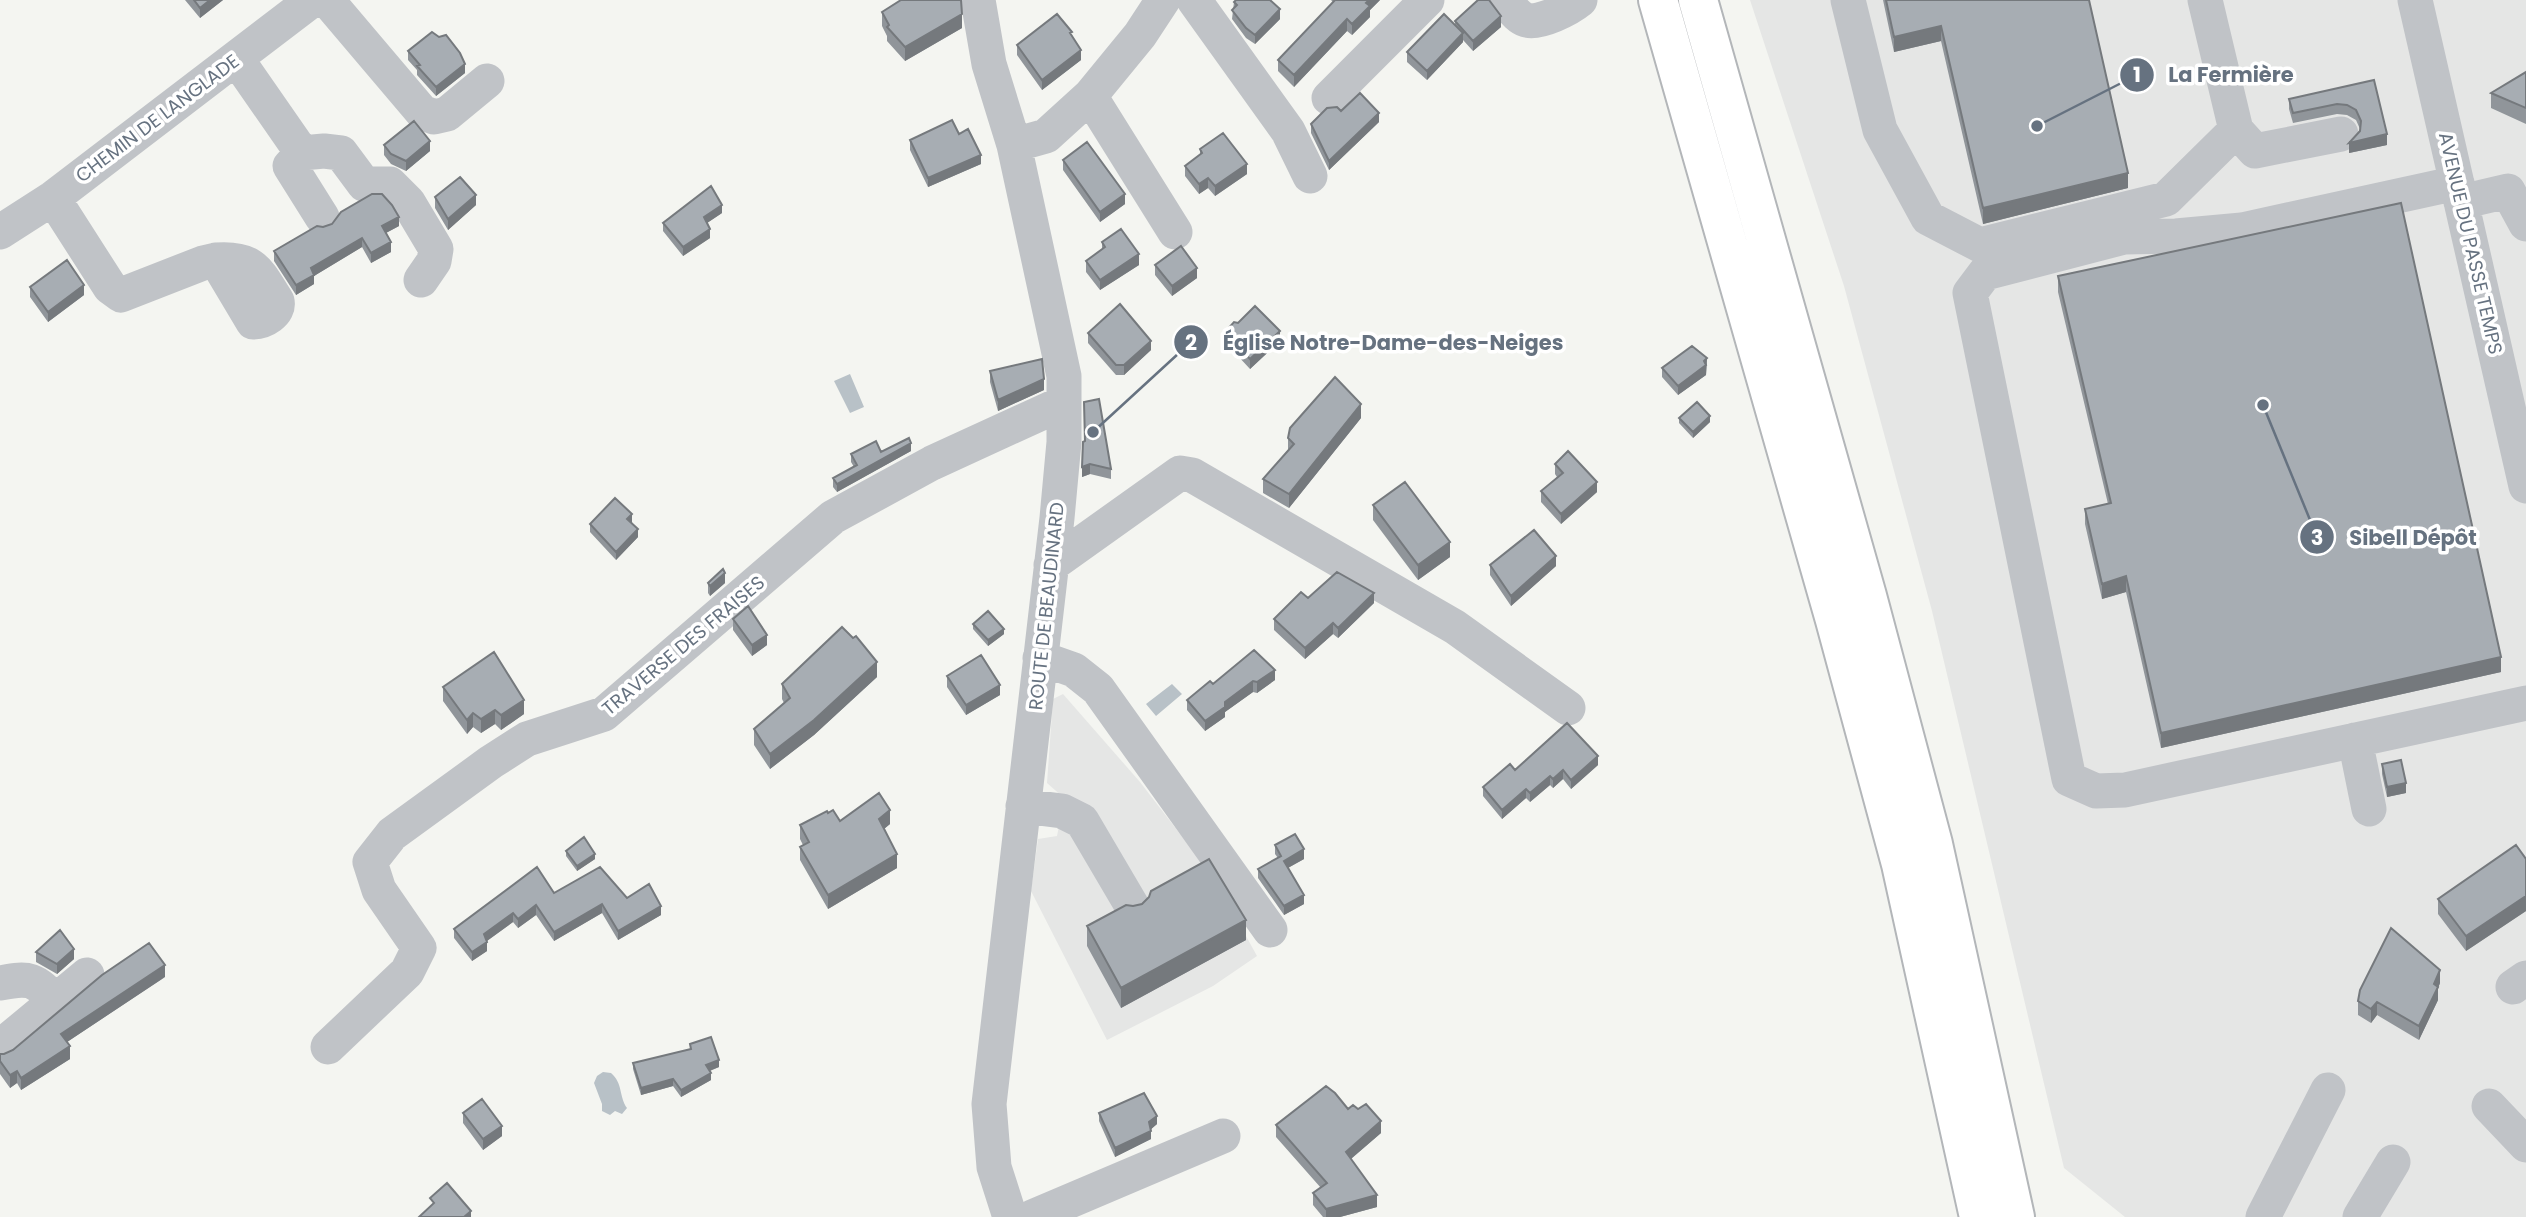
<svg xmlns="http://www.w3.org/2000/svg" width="2526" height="1217" font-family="Poppins,sans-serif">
<rect width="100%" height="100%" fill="#f4f5f1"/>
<path fill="#e5e6e5" d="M1750,0h776v1217h-401l-61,-49 -132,-557 -88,-325z
M1063,694l77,88 74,96 43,78 -44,30 -106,54 -76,-149 7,-52 19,-3 5,-25 2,-13 -17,-15 6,-84z"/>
<path fill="#b8c1c7" d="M850,374l14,33 -14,6 -16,-32z
M1172,684l10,10 -26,22 -10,-12z
M603,1072l8,1c12,10 8,24 16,35l-5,6 -7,-3 -5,4 -8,-4v-7l-8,-21 3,-7z"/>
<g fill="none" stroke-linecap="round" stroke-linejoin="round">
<defs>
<path id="highway" d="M1658,0l177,620 66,244 78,353
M1698,0l169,596 66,248 82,373"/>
</defs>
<use href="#highway" stroke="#b3b6b9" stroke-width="42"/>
<path stroke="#c0c3c7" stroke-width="35" d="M327,0l95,112 12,5 13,-3 40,-33
M978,0l11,64 25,81 50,231v66l-7,76 -68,586 5,63 16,50
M1194,0l94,131 22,45
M1504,0c7,7 13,17 22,20 14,4 43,-11 54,-20
M1848,0l32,130 48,88 52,27 186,-46 70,-69 -31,-130
M2415,0l111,486
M236,58l66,95 22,-2 17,2 23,31h26l18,18 28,47 -2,12 -13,19
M1090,96l85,136
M1329,98l98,-98
M2236,130l19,21 86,-17
M1014,145l32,-9 44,-40 50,-61 23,-35
M302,153l-12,13 32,51
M2457,183l-215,47 -66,6 -52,1 -139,36 -15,20 99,486 27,12 29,-1 401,-87
M53,198l57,89 11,8 82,-32 13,-3 37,62c11,0 27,-9 24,-21 -19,-29 -22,-44 -61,-41
M2461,202l47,-11 18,33
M0,232l53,-34 259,-198
M1051,565l129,-92 12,2 263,152 113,81
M1040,658l34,12 24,19 172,241
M2355,740l14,69
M1023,806l39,5 20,10 50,85
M0,983c30,-6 35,-4 55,18
M2513,987l13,-9
M0,1047l87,-72
M328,1047l79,-75 12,-24 -40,-58 -9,-28 22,-28 99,-72 36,-23 77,-25 229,-197 99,-54 131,-60
M2489,1106l37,39
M1032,1217l191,-81
M2263,1217l65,-127
M2360,1217l33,-55"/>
<use href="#highway" stroke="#fff" stroke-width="38"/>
</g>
<path fill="#90959a" d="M185,0h38l-23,18z
M1331,0h49l-10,10v7l-18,18 -5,-4 -53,56 -16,-16v-11l55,-58z
M1883,0h206l39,188 -145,36 -42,-183 -47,11z
M1234,2l46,17 -25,25 -9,-6 -14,-19z
M882,12l80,16 -57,33 -18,-20v-5l-5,-10z
M1455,21l46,6 -28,24 -10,-11v2l-36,38 -20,-18v-10l48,-27z
M1072,35l9,25 -39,30 -25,-35v-10z
M408,51l57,22 -29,23 -19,-21v-5l-9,-10z
M2526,72v52l-35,-16v-15z
M2374,80l13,65 -38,8 11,-24 -4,-9 -9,-5 -10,-1 -44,9 -4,-14v-10z
M1341,111l38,11 -50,48 -18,-37v-9z
M959,134l22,30 -53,23 -18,-37v-10z
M384,145l46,6 -24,20 -15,-7 -7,-9z
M1200,149l47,25 -32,22 -7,-8 -9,6 -14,-18v-10l15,-11z
M1063,160l62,44 -25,18 -37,-52z
M435,197l41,8 -28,25 -13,-22z
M722,213l-15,10 3,15 -27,18 -20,-25v-8z
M399,226l-13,7 5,19 -20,11 -9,-16 -48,29v8l-18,11 -22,-34v-10l49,-24z
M1102,242l37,23 -39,25 -14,-18v-11l16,-11z
M1155,265l42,13 -25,18 -17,-21z
M2058,276l443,396 -340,76 -35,-156 -24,7 -17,-75v-15l23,-5 -50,-212z
M30,287l54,8 -36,27 -18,-25z
M1238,323l42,18 -30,28 -25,-27v-10z
M1088,333l63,17 -27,25h-8l-28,-32z
M1707,358l-1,17 -28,20 -16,-18v-9z
M990,371l54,19 -46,21 -8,-29z
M1361,418l-72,90 -26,-15v-14l25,-29v-12z
M1679,418l31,4 -17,16 -14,-15z
M1085,441l26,28v10l-21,-5 -8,3z
M911,451l-74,41 -4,-5v-9l21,-11 -3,-5v-8l30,-2z
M1555,464l42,28 -36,32 -20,-22v-11l16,-14 -2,-3z
M1373,505l77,52 -32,23 -45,-60z
M632,522l6,15 -22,23 -26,-28v-8z
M1490,565l66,1 -45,40 -21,-31z
M708,583h17l-15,13 -2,-3z
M1308,598l66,5 -36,35 -5,-4 -28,25 -31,-29v-11z
M733,619l34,26 -15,11 -19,-26z
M973,624l31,10 -16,12 -15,-17z
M947,676l53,19 -34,20 -19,-28z
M877,677l-63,58 -44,34 -16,-24v-16l30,-26 -2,-4v-15z
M1275,680l-18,13 -4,-1 -28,20v5l-20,14 -18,-21v-10l26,-16z
M443,687l81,27 -23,16 -6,-6 -14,9 -8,-6 -6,7 -24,-33z
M2382,764l24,29 -19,4 -5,-23z
M1598,765l-27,24 -8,-10 -10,9 -3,-3 -20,17 -4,-4 -24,21 -19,-23v-9l32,-17z
M828,813l12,8 50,3 -6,5 13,39 -69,41 -28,-49v-13l3,-2 -3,-6v-14z
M1275,845l29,14 -16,9 16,36 -20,11 -26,-37v-9l20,-11 -3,-4z
M566,851l29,8 -18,12 -11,-15z
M2526,859v53v-1l-60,40 -28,-37v-15z
M554,893l73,5 34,17 -43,25 -16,-27 -48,28 -18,-26 -18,13 -5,-6 -26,19v10l-15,10 -18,-23v-9z
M1087,926l159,14 -125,68 -34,-62z
M36,952l38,7 -17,15 -21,-12z
M165,977l-98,65 3,17 -49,31 -4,-7 -7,5 -10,-14v-20h4z
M2440,983l-2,5v12l-19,40 -42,-25 -6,8 -13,-8v-14z
M690,1044l29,23 -9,4 1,9 -30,17 -8,-11 -32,9 -8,-26v-6l57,-13z
M1348,1109l33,24 -30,26 26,48 -37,10h-17l-10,-12v-12l8,-5 -45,-51v-12z
M463,1113l39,23 -19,14 -20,-27z
M1099,1113l58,11 -6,5v10l-36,18 -16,-36z"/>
<path fill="#75797d" d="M210,0h13l-23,18v-10z
M1369,0h11l-10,10v7l-18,18v-11z
M1280,9v10l-25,25v-9z
M962,14v14l-57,33v-14z
M1501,16v11l-28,24v-10z
M1347,19v12l-53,56v-12z
M1941,26v15l-47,11v-15z
M1463,33v9l-36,38v-9z
M1081,50v10l-39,30v-10z
M465,64v9l-29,23v-9z
M1379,113v9l-50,48v-9z
M2387,134v11l-38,8v-10z
M430,141v10l-24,20v-10z
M981,155v9l-53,23v-9z
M1247,164v10l-32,22v-10z
M2128,173v15l-145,36v-16z
M1208,178v10l-9,6v-10z
M1125,194v10l-25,18v-10z
M476,195v10l-28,25v-11z
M722,205v8l-18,12v-8z
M399,217v9l-17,9v-9z
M710,229v9l-27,18v-9z
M362,238v9l-48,29v8l-18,11v-10l15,-17z
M391,242v10l-20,11v-10z
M1139,254v11l-39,25v-10z
M1197,268v10l-25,18v-10z
M84,285v10l-36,27v-10z
M1280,331v10l-30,28v-10z
M1151,341v9l-27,25v-10z
M1707,358l-1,17 -28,20v-9z
M1044,379v11l-46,21v-11z
M1361,404v14l-72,90v-14z
M1710,416v6l-17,16v-6z
M911,443v8l-74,41v-8z
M1090,464v10l-8,3v-10z
M1597,482v10l-36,32v-10z
M632,514v8l-5,5v-8z
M638,529v8l-22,23v-8z
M1450,542v15l-32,23v-15z
M1556,556v10l-45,40v-10z
M725,573v10l-15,13v-10z
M2126,576v16l-24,7v-15z
M1374,593v10l-36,35v-10z
M1333,623v11l-28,25v-11z
M1004,629v5l-16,12v-6z
M767,635v10l-15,11v-11z
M2501,657v15l-340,76v-15z
M877,662v15l-63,58 -44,34v-15z
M1275,670v10l-18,13v-11z
M1253,681v11l-28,20v5l-20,14v-10l20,-19z
M1000,685v10l-34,20v-10z
M524,700v14l-23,16v-15z
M495,710v14l-14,9v-14z
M473,713v14l-6,7v-14z
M1598,756v9l-27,24v-9z
M1563,770v9l-10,9v-9z
M1550,776v9l-20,17v-9z
M2406,783v10l-19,4v-10z
M1526,789v9l-24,21v-9z
M890,810v14l-11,9v-14z
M1304,849v10l-20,11v-9z
M595,854v5l-18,12v-5z
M897,854v14l-69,41v-14z
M1304,895v9l-20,11v-9z
M2526,896v15l-60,40v-15z
M602,904v9l-48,28v-9z
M536,905v10l-18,13v-9z
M661,906v9l-43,25v-9z
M513,913v9l-29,21v-9z
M1246,920v20l-125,68v-20z
M487,942v9l-15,10v-9z
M74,949v10l-17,15v-10z
M165,965v12l-104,69v-12z
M2440,970v13l-2,5v12l-19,40v-14l15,-42z
M2377,1002v13l-6,8v-14z
M70,1046v13l-49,31v-12z
M719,1060v7l-13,5v-7z
M17,1071v12l-7,5v-13z
M711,1073v7l-30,17v-7z
M673,1079v7l-32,9v-7z
M1157,1116v8l-8,7v-9z
M1381,1121v12l-35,30v-11z
M502,1126v10l-19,14v-11z
M1151,1131v8l-36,18v-9z
M1377,1195v12l-37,10h-14v-8z
M471,1211v6h-7z"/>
<path fill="#a7adb3" stroke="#75797d" stroke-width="2" d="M194,0h16l-10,8z
M901,0h60l1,14 -57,33 -18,-20 2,-2 -7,-13z
M1236,0h34l10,9 -25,26 -9,-7 -14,-18 5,-5 -3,-3z
M1335,0h34l-3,3 4,3 -18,18 -5,-5 -53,56 -16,-15z
M1478,0h11l12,16 -28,25 -18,-20z
M1886,0h203l39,173 -145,35 -42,-182 -47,11z
M1057,14l15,18 -2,1 11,17 -39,30 -25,-35z
M1444,14l19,19 -36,38 -20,-19z
M432,32l7,5 7,-2 14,18 5,11 -29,23 -19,-21 3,-1 -12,-14z
M2526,72v36l-35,-15z
M2374,80l13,54 -38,9 11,-12 1,-10 -5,-11 -9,-5 -10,-1 -44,9 -4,-14z
M1360,93l19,20 -50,48 -18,-37 16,-16 10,-1 4,4z
M952,120l7,14 9,-5 13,26 -53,23 -18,-38z
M414,121l16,20 -24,20 -15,-7 -7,-9z
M1223,133l24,31 -32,22 -7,-8 -9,6 -14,-18 17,-13 -2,-4z
M1087,142l38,52 -25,18 -37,-52z
M460,177l16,18 -28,24 -13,-22z
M711,186l11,19 -18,12 6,12 -27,18 -20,-24z
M372,194h10l10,11 7,12 -17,9 9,16 -20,11 -9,-15 -51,30 3,7 -18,10 -22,-34 43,-25 6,1 9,-3 9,-12z
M2401,203l100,454 -340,76 -35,-157 -24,8 -17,-75 26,-6 -53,-227z
M1121,229l18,25 -39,26 -14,-19 19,-14 -3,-5z
M1181,246l16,22 -25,18 -17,-21z
M67,260l17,25 -36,27 -18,-25z
M1120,304l31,37 -27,24h-8l-28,-32z
M1255,306l25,25 -30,28 -25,-27 9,-10 4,1z
M1692,346l15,12 -3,3 2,4 -28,21 -16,-18z
M1042,359l2,20 -46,21 -8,-29z
M1335,377l26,27 -72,90 -26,-15 31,-35 -6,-6 2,-10z
M1099,399l12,70 -21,-5 -8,3 1,-25 2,-1 -1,-39z
M1697,402l13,14 -17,16 -14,-14z
M909,438l2,5 -74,41 -4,-6 24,-13 -6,-11 25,-13 5,11z
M1568,451l29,31 -36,32 -20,-23 22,-18 -8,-9z
M1405,482l45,60 -32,23 -45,-60z
M615,498l17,16 -5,5 11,10 -22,23 -26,-28z
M1534,530l22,26 -45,40 -21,-31z
M723,569l2,4 -15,13 -2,-3z
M1337,572l37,21 -36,35 -5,-5 -28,25 -31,-29 27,-27 7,6z
M748,606l19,29 -15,10 -19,-26z
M988,611l16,18 -16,11 -15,-16z
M842,627l11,11 3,-2 21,26 -63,58 -44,34 -16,-25 36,-31 -8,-14z
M1254,650l21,20 -18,12 -4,-1 -28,21v5l-20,14 -18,-21 23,-19 3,3z
M494,652l30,48 -23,15 -6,-5 -14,9 -8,-6 -6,7 -24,-33z
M981,655l19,30 -34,20 -19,-29z
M1567,723l31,33 -27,24 -8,-10 -10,9 -3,-3 -20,17 -4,-4 -24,21 -19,-23 27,-23 5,6z
M2401,760l5,23 -19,4 -5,-23z
M879,793l11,17 -11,9 18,35 -69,41 -28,-48 9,-5 -9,-17 27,-14 1,2 5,-3 7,11z
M1295,834l9,15 -20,12 20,34 -20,11 -26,-37 23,-13 -6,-11z
M584,837l11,17 -18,12 -11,-15z
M2516,845l10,14v38v-1l-60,40 -28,-37z
M1209,859l37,61 -125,68 -34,-62 39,-21 7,1 9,-2 7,-7 2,-6z
M537,867l17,26 46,-26 27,31 22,-14 12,22 -43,25 -16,-27 -48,28 -18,-27 -18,14 -5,-6 -29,21 3,8 -15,10 -18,-23z
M2391,928l49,42 -6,14 4,3 -19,39 -42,-24 -6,7 -13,-8 2,-11z
M60,930l14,19 -17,15 -21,-12z
M149,943l16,22 -104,69 9,12 -49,32 -4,-7 -7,4 -10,-14v-7h4l9,-4 89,-75z
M711,1037l8,23 -13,5 5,8 -30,17 -8,-11 -32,9 -8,-25 58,-14 -1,-5z
M1326,1086l9,7 13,16 5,-4 5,4 8,-5 15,17 -35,31 31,43 -51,14 -13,-16 14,-10 -51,-58z
M1144,1093l13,23 -8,6 2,9 -36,17 -16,-35z
M482,1099l20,27 -19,13 -20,-26z
M447,1183l24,28 -7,6h-45l15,-14 -4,-5z"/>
<g text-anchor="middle" stroke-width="7" stroke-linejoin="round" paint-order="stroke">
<g font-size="19" fill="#667280" stroke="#fff">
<text transform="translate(157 118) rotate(-37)" y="7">CHEMIN DE LANGLADE</text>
<text transform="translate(2471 243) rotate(77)" y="7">AVENUE DU PASSE TEMPS</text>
<text transform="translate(1046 606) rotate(-84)" y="7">ROUTE DE BEAUDINARD</text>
<text transform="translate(683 645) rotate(-40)" y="7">TRAVERSE DES FRAISES</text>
</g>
</g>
<path fill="none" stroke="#667280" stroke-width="2.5" d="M2037 126L2137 75M1093 432L1191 342M2263 405L2317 537"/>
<g fill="#667280" stroke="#fff" stroke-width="2.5">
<circle cx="2037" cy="126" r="7"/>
<circle cx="1093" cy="432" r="7"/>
<circle cx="2263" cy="405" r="7"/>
<circle cx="2137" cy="75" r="18"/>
<circle cx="1191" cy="342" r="18"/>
<circle cx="2317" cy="537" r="18"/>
</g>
<g font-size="21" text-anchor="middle" font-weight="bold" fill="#fff">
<text x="2137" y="82">1</text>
<text x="1191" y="350">2</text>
<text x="2317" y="545">3</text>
</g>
<g font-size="21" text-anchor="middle" font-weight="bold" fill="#667280" stroke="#fff" stroke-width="7" stroke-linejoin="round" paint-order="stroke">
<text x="2231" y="82">La Fermière</text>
<text x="1393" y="350">Église Notre-Dame-des-Neiges</text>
<text x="2413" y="545">Sibell Dépôt</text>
</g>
</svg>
